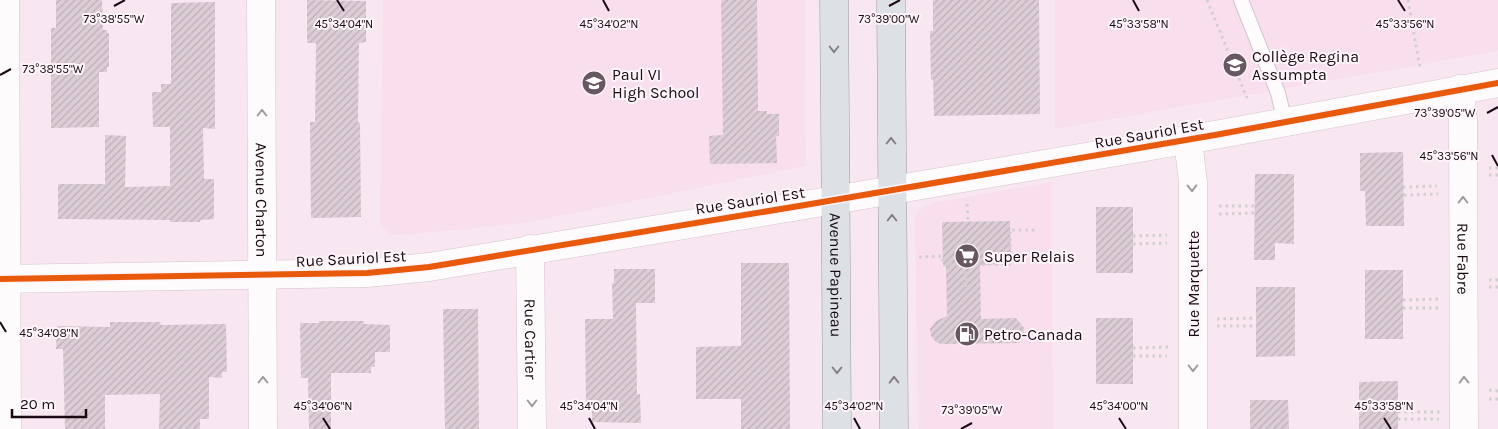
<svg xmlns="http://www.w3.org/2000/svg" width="1498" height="429" font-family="Karla,sans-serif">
<defs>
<pattern id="building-hatch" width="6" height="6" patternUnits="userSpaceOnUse" patternTransform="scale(1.25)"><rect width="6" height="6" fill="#ddcdd6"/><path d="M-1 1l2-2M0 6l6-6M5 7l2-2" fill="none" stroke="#bdafb7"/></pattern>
</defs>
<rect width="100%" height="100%" fill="#f8e7f0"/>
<path fill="#f9deed" d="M383,0h422l1,166 -282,57 -121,12h-13l-10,-11z
M1055,0h443v51l-443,78z
M1051,182l2,247h-135l-3,-210 2,-8 15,-8z"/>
<path fill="url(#building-hatch)" d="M56,0h46l1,30h4v3h2v34h-2v5h-8v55l-48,1v-100h5z
M307,0l59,1v41l-7,1 -1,79 2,1 1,94 -50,1 -1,-96h5l1,-79h-9z
M721,0h36l1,111h9v3h12v22h-3l1,27 -67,1 -1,-28 14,-1z
M933,0h106l1,114 -106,2 -1,-37 -2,1 -1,-49h3z
M215,2v127l-12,-1 1,51h10v40l-14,1v2h-30v-2l-112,-1v-35h47v-49l21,1 -1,51 45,-1v-59h-17l-1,-35h9v-8h10v-81z
M1403,152l1,74h-38l-1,-35h-5v-38z
M1255,174h39v70l-19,-1v17h-21z
M1096,207h37v66h-37z
M1010,221l1,43 -31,1 1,54 35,-1 8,10 -1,10 -4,5 -78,1 -5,-2 -5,-6 -1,-7 6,-8 11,-5 -1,-51h-3l-1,-43z
M741,263h48l1,166h-49v-30h-45v-52l45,-1z
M614,269h41v34h-19l1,91h3l1,29 -49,-1v-12l-1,-2h-5l-1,-89h28l-1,-36h2z
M1365,270h38v69h-38z
M1256,287h39v69l-39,1z
M443,309h35l1,120h-34z
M1096,318h37v66h-37z
M319,321h45v3l26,1v27h-15v15h-4v6h-40v56h-22l-1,-51h-7l-1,-55h19z
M110,322h50l1,3 65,-1 1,48h-5v6l-13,-1v42h-9v10h-41l1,-35 -55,1v34h-40l-2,-80h-7l1,-23 53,1z
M1398,381v48h-39v-47z
M1250,400h38l1,29h-39z"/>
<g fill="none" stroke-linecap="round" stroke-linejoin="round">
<defs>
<path id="lane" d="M1241,0l37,93 7,29"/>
<g id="street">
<path d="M5,0l2,429"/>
<path id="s1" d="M261,0l2,429"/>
<path id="s2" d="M1460,89l3,32 1,308"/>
<path d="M1188,140l5,43v246"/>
<path id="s3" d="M530,249l2,180"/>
<path d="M0,279l367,-6 62,-6 370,-61 416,-71 283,-52"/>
</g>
<g id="primary">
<path id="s4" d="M834,0c1,143 3,286 3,429"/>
<path d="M891,0l3,429"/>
</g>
</defs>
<use href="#lane" stroke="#d4c4cd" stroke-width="16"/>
<use href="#street" stroke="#d4c4cd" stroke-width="29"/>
<use href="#primary" stroke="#9698a1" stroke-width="29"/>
<path stroke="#d3ced1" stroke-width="3" stroke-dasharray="2.5 4" stroke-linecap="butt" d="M1207,0l40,98
M1408,0l12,68
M1489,168h9
M1489,175h9
M1403,187l34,-1
M1404,195l34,-1
M967,204l1,17
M1219,206h37
M1219,214l37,-1
M1133,236l34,-1
M1133,244l34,-1
M919,257l23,-1 1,9 68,-1 -1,-34h27
M965,265l1,27
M1489,280h9
M1489,287h9
M1403,300l35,-1
M1403,308h35
M1217,319l40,-1
M1217,326h39
M1133,348l35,-1
M1133,356h34
M1489,390l9,1
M1489,399h9
M1398,412h42
M1398,419h41"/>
<use href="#lane" stroke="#fefbfd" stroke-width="14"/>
<use href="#street" stroke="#fefbfd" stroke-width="28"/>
<use href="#primary" stroke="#dde1e5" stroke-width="28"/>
<defs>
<path id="cycleway" d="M0,279l367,-6 62,-6 370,-61 416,-71 283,-52"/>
</defs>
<use href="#cycleway" stroke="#fef4fa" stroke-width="9"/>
<use href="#cycleway" stroke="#e8590c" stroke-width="6"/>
</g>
<defs><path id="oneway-chevron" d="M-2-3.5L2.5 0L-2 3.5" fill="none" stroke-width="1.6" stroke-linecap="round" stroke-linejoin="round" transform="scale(1.25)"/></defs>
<g stroke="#858086">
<use href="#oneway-chevron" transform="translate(834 49) rotate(90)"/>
<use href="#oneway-chevron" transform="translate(891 141) rotate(-90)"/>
<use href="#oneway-chevron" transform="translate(892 218) rotate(-90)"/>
<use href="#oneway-chevron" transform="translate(837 370) rotate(90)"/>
<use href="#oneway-chevron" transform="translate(894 380) rotate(-91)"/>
</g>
<g stroke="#a29b9f">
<use href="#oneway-chevron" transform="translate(262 113) rotate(-90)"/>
<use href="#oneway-chevron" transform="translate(1192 188) rotate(89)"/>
<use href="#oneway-chevron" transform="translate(1463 200) rotate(-90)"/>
<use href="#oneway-chevron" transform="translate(1193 368) rotate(90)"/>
<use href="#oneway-chevron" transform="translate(263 380) rotate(-90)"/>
<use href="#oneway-chevron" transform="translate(1464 380) rotate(-91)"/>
<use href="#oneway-chevron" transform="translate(532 403) rotate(90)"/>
</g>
<path fill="none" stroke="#190a13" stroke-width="2" d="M337,0l7,11M603,0l6,11M1133,0l6,11M1398,0l7,11M114,6l11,-6M889,6l11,-6M0,75l11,-6M1487,113l11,-6M1492,155l6,11M0,322l6,10M323,418l7,11M589,418l6,11M854,418l6,11M1119,418l7,11M1384,418l7,11M961,429l11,-6"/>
<defs>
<symbol id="school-disc" viewBox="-11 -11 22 22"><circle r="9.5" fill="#675760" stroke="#fef4fa"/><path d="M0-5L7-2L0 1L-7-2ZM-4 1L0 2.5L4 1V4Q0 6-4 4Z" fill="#fff"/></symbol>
<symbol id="supermarket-disc" viewBox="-11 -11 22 22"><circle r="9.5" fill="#675760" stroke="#fef4fa"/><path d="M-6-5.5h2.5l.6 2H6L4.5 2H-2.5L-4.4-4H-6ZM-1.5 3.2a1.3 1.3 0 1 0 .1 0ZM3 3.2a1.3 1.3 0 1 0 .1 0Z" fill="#fff"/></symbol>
<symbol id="fuel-disc" viewBox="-11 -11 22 22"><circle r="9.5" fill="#675760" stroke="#fef4fa"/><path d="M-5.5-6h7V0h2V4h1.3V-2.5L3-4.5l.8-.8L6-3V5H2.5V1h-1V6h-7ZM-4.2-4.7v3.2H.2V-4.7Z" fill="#fff"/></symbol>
</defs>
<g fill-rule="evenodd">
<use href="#school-disc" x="1221" y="51" width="28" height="28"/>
<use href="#school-disc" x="580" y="69" width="28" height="28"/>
<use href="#supermarket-disc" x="953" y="242" width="28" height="28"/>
<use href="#fuel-disc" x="953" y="320" width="28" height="28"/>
</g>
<g text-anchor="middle" stroke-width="4" stroke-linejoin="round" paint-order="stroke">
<g font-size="16" fill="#190a13" stroke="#fef4fa" text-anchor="start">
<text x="1252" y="62">Collège Regina<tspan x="1252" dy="18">Assumpta</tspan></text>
<text x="612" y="80">Paul VI<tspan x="612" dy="18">High School</tspan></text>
<text x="984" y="262">Super Relais</text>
<text x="984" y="340">Petro-Canada</text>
</g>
<g font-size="16" fill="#190a13" stroke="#fef4fa">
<text transform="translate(1149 133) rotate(-10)" y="6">Rue Sauriol Est</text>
<text dy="6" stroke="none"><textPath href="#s1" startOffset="200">Avenue Charton</textPath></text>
<text transform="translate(750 200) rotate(-9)" y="6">Rue Sauriol Est</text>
<text transform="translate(351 258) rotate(-3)" y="6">Rue Sauriol Est</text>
<text dy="6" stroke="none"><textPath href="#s2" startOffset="170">Rue Fabre</textPath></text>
<text dy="6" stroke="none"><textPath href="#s4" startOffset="275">Avenue Papineau</textPath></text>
<text transform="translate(1193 284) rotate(-90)" y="6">Rue Marquette</text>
<text dy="6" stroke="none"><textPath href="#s3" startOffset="90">Rue Cartier</textPath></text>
</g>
</g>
<g font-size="12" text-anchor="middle" fill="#190a13" stroke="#fef4fa" stroke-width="4" stroke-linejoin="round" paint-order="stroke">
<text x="114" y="23">73°38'55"W</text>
<text x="889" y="23">73°39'00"W</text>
<text x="1139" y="28">45°33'58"N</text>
<text x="1405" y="28">45°33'56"N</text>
<text x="344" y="28">45°34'04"N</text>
<text x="609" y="28">45°34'02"N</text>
<text x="53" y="73">73°38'55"W</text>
<text x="1445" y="117">73°39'05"W</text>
<text x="1449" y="160">45°33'56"N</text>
<text x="49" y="337">45°34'08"N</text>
<text x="323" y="410">45°34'06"N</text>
<text x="589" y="410">45°34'04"N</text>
<text x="854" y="410">45°34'02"N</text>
<text x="1119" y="410">45°34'00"N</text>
<text x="1384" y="410">45°33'58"N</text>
<text x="972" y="414">73°39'05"W</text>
</g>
<path d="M12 409v8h74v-8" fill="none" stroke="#190a13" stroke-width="2.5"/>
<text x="20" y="409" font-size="15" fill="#190a13" stroke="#fef4fa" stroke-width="4" paint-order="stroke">20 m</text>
</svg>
